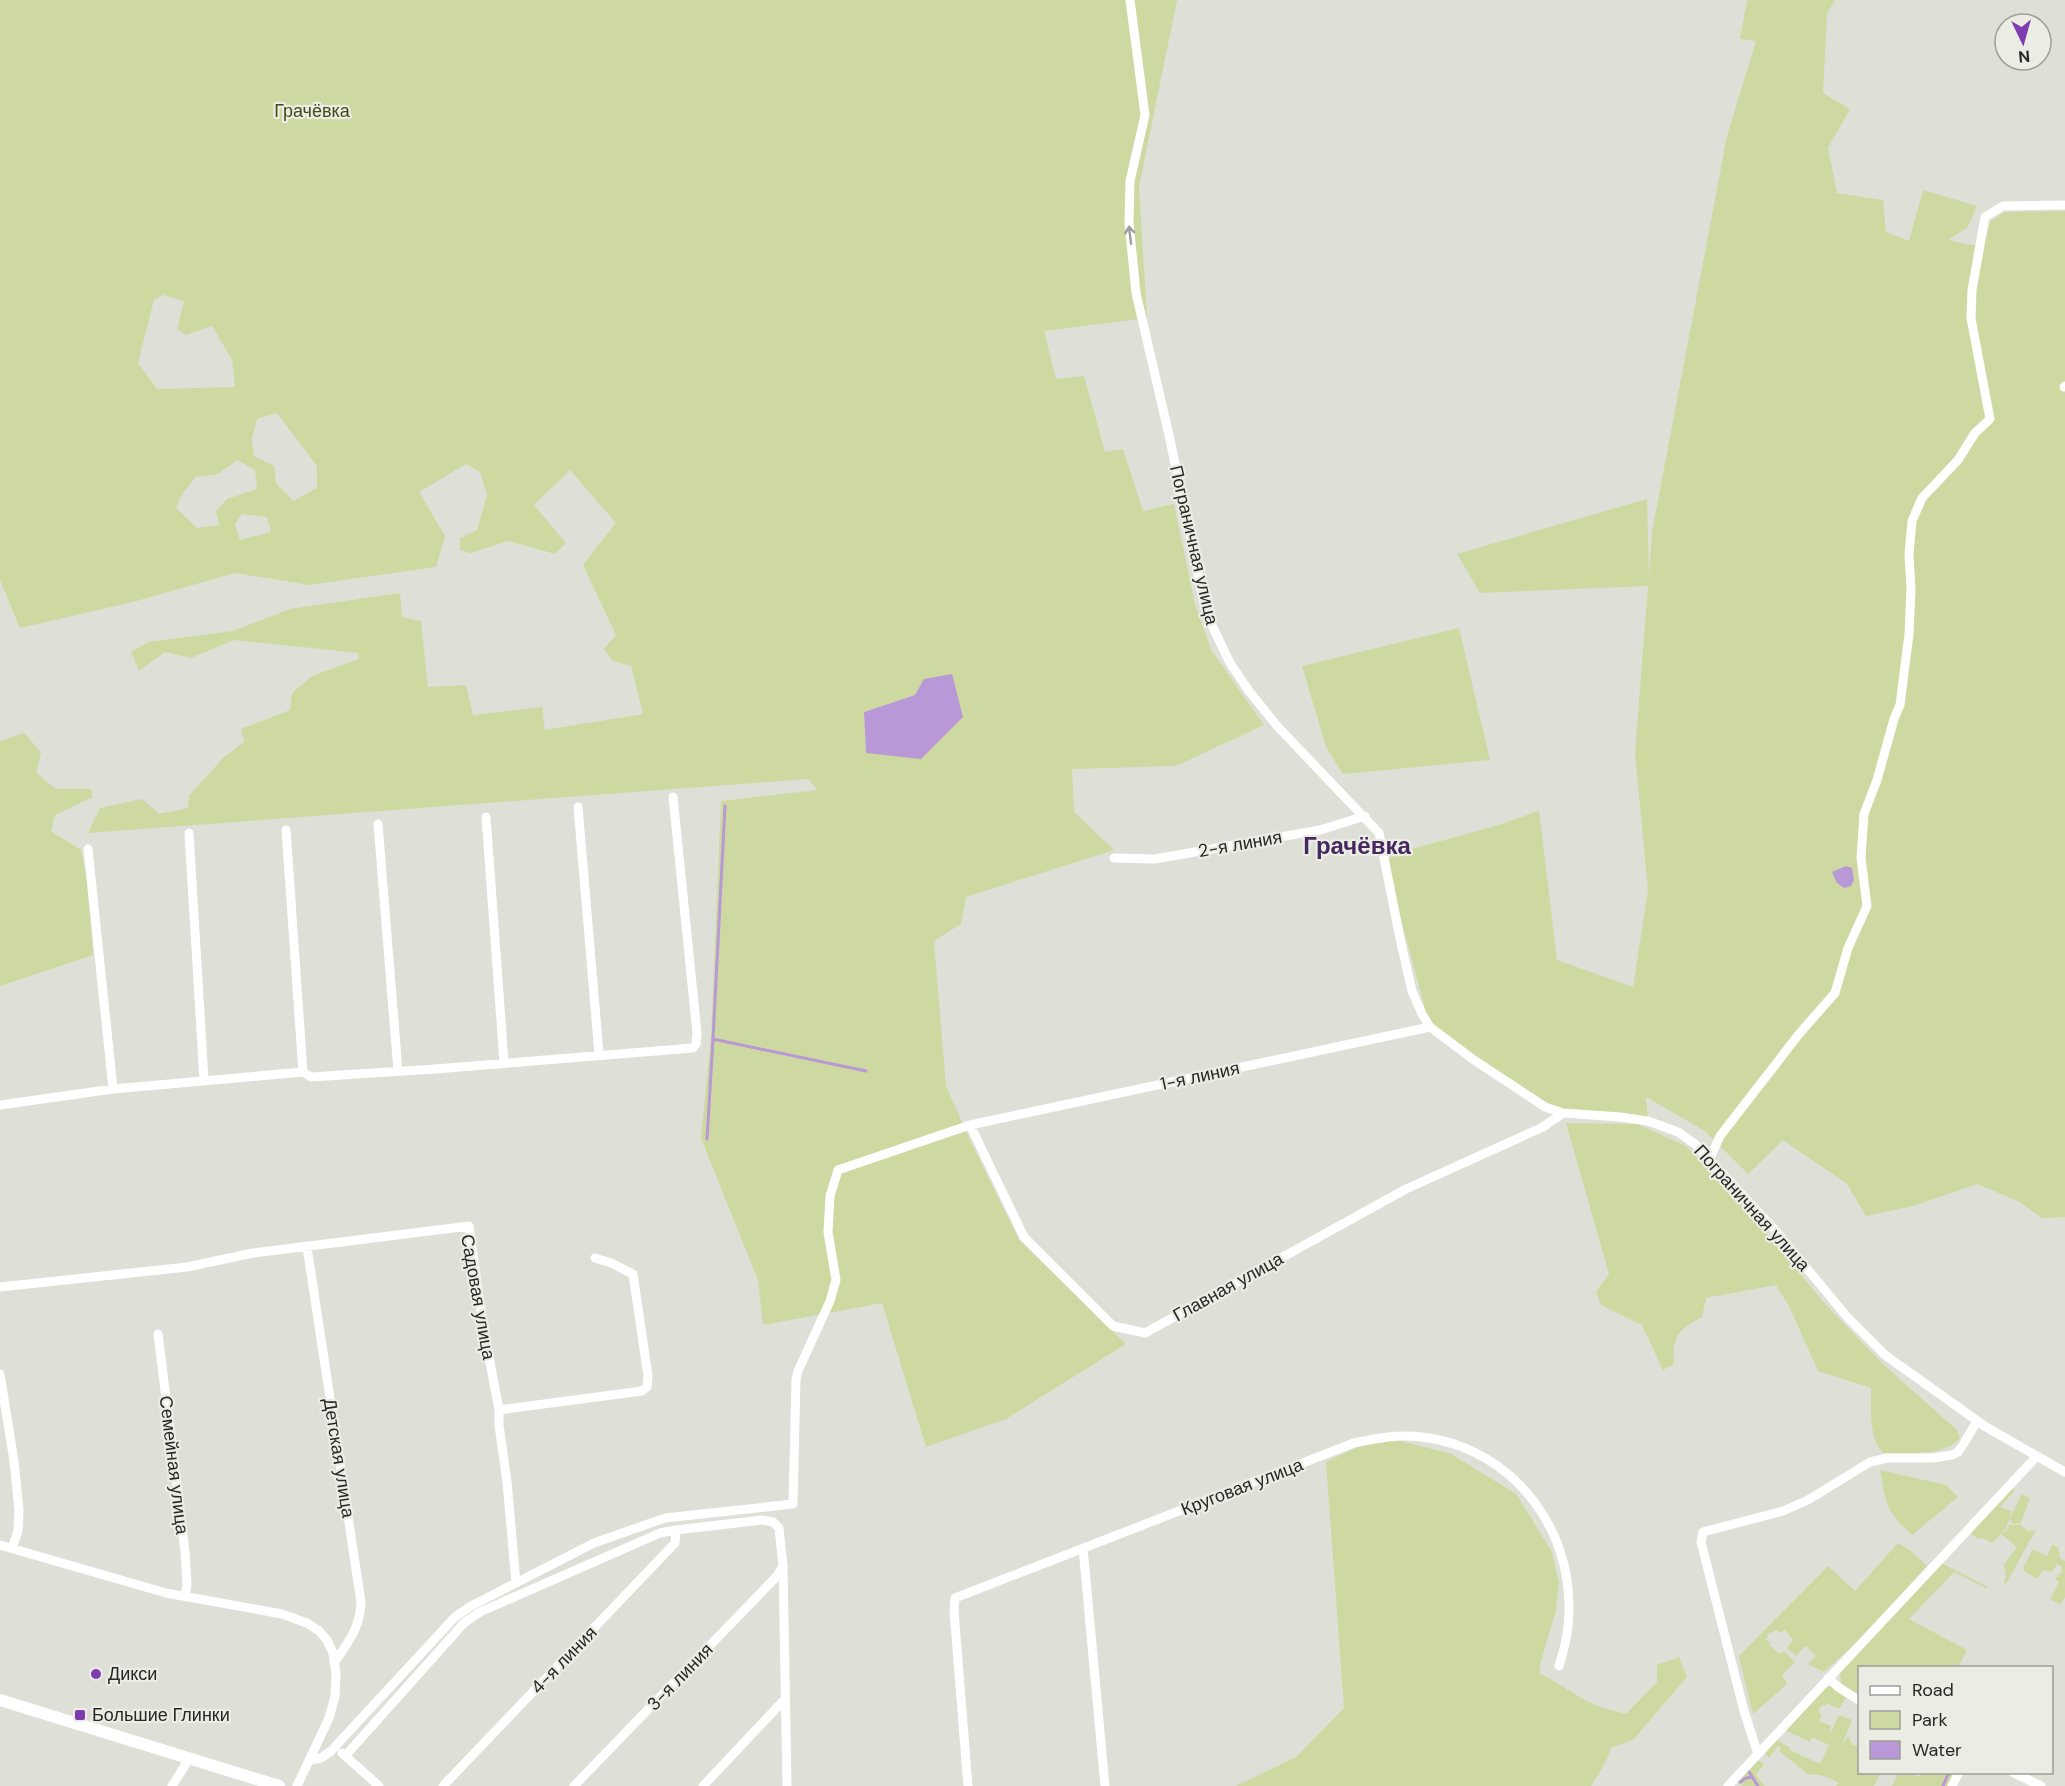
<svg xmlns="http://www.w3.org/2000/svg" width="2065" height="1786" font-family="'DM Sans',sans-serif">
<rect width="100%" height="100%" fill="#dee0d7"/>
<path fill="#cdd9a0" fill-rule="evenodd" d="M0,0h1177l-38,187 8,131 -103,13 12,48 28,-3 21,76 18,-3 20,62 31,-7 21,100 16,46 53,75 -88,41 -104,3 2,43 40,38 -148,47 -5,27 -27,17 12,145 23,52 50,102 107,104 -120,75 -80,28 -44,-144 -119,22 -5,-45 -57,-142 10,-102 10,-235 96,-11 -9,-11 -720,54 12,-25 42,-9 17,15 29,-6 1,-12 34,-38 21,-16 -3,-13 49,-19 2,-17 20,-17 47,-17 -1,-6 -124,-13 -43,18 -26,-6 -26,19 -8,-19 17,-10 85,-11 57,-22 110,-16 2,24 19,4 7,66 38,-2 7,30 69,-8 3,23 98,-16 -12,-48 -18,-5 -9,-12 12,-14 -33,-70 33,-42 -46,-53 -36,35 32,38 -11,11 -46,-13 -39,12 -10,-3v-12l17,-8 10,-35 -7,-23 -14,-8 -47,28 26,44 -9,31 -127,18 -74,-12 -102,29 -113,26 -20,-48zM163,295l21,6 -7,28 9,6 26,-9 20,34 3,27 -78,2 -19,-26 16,-63zM277,413l40,53v22l-24,13 -17,-18 -2,-17 -20,-10 -2,-17 5,-20zM237,460l18,10 2,19 -30,10 -11,12 3,14 -22,3 -21,-20 6,-14 14,-17 22,-3zM242,514l25,3 4,15 -31,8 -5,-16zM915,695l-49,58 -2,-41z
M1747,0h88l-8,14 -4,79 27,16 -22,39 9,45 46,7 3,32 23,9 14,-51 54,16 -10,22 -19,12 35,7 7,-25 14,-10 61,-1v1006l-23,1 -24,-17 -41,-17 -64,22 -47,10 -19,-32 -64,-44 -35,34 -43,-43 -59,-34 2,24 -85,-8 -133,-86 -45,-167 19,-9 88,-24 47,-16 18,149 76,27 15,-97 -13,-137 13,-167 -168,7 -23,-39 190,-55 2,77 3,-44 75,-396 29,-95 -16,-2z
M1459,628l31,132 -147,14 -17,-27 -24,-81z
M24,733l17,19 -5,21 20,16h35l2,8 -38,18 -4,16 30,19 6,30 6,75 -93,31v-245z
M1566,1123l71,1 49,22 87,95 53,64 60,62 71,63 3,8c-17,20 -53,14 -77,15 -15,-17 -12,-44 -12,-65l-53,-17 -29,-65 -13,-21 -70,13 -4,19c-24,13 -30,19 -28,47l-11,6 -21,-45 -41,-20 -5,-13 13,-18z
M1397,1440l54,14 65,40 36,58 7,31 -3,27 -16,55v9c21,9 37,24 58,32 9,4 19,5 28,8l31,-32v-17l22,-8 8,20 -54,63 -23,8c0,11 -13,27 -19,38h-355l60,-29 48,-49 -18,-246 32,-15z
M1880,1470l66,15 12,12 -46,38c-26,-23 -26,-32 -32,-65z
M2011,1489l4,1 -15,17 11,4 -2,8 13,-25 8,4 -9,25 -9,1v-3l-3,-1 -3,8 -14,15 -7,-4 -8,-1 -7,-5z
M2009,1525h12l7,6 8,-1 -30,54 -2,-2 2,-5 -2,-13 13,-17 -16,-13 6,-4z
M1898,1543l13,8 16,15 -68,74 -35,32 -16,-8 8,-8 -10,-10 -10,10 -9,-8 6,-8 -8,-10 -4,3 -5,-3 -9,4 1,3 -2,2 4,4 -1,2 11,9 4,-3 11,11 -13,13 5,9 -34,30 -14,-58 89,-90 27,25z
M2052,1545l6,2 2,11 5,3v36l-5,8 -10,-6 9,-17 -4,-3 7,-8v-4l-5,-3 -5,8 -9,-2 -6,9 -12,-7 -2,-4 10,-19 14,7z
M1941,1563l45,23 2,3 -34,-17 -45,47 58,31 -9,17 -98,1v30c-10,-7 -23,-13 -19,-26z
M1826,1686l6,1 14,11 -7,11 -11,-5 -8,3 -1,5 3,3 -3,6 12,5 -3,11 11,-22 13,5 -11,27 7,-11 4,8 7,3 -3,8 3,2 1,15 20,1 -6,13h-38l3,-3c-10,-5 -19,-10 -30,-8l-30,-24 2,-3 -3,-2 -9,12 -4,-5 11,-14 14,9v2l30,14 9,-19 -17,-8 -2,5 -25,-12z
M1758,1760l6,4 -8,11 9,11h-22l-5,-5z
M1898,1773h11l11,4 2,-4h33l-6,13h-57z"/>
<path fill="#b898d7" d="M952,674l11,43 -42,42 -55,-6 -2,-41 51,-17 9,-16z
M1846,866l6,2 2,12 -3,6 -7,2 -7,-5 -5,-11z"/>
<g fill="none" stroke-linecap="round" stroke-linejoin="round">
<path stroke="#b898d7" stroke-width="3" d="M725,806l-12,233 153,32
M707,1139l6,-100
M1749,1772l9,14
M1740,1782l6,-4 6,-1
M1943,1786l6,-14"/>
<path stroke="#fff" stroke-width="9" d="M1130,0l15,115 -15,66 -1,42 7,70 33,142 37,178 24,50 19,28 29,36 101,106 22,110 11,48 10,23 8,13 44,33 71,47 18,6 57,4 28,4 30,11 17,12 80,86 73,88 37,37 101,72 79,45
M2064,387l1,-1
M578,807l21,247
M486,817l18,245
M378,824l20,247
M286,830l17,242
M189,833l15,247
M88,849l25,240
M1114,858l41,1 165,-29 45,-14
M0,1105l113,-16 190,-17 8,5 124,-8 258,-21 3,-4 1,-11 -24,-236
M970,1125l54,112 89,89 32,7 261,-144 137,-62 20,-14
M1710,1158l10,-22 79,-102 36,-41 13,-45 19,-42 -6,-48 3,-44 13,-34 17,-61 6,-14 9,-71 2,-45 -2,-35 3,-33 10,-23 36,-38 17,-27 15,-14 -19,-101 1,-28 13,-73 18,-11 62,-1
M307,1247l54,355c-1,27 -13,40 -27,61
M0,1287l187,-20 66,-14 216,-27 13,93 17,91v15l8,57 9,101
M158,1334l27,217 2,35 -2,10
M0,1374l14,87 5,49 -1,21 -6,17
M499,1410l143,-19 5,-4 1,-11 -15,-102 -22,-11 -16,-5
M0,1545l166,48 116,21 25,9 12,8 8,9 6,13 3,20 -1,23 -6,22 -32,68
M1083,1548l22,238
M1828,1678l10,9 22,14
M342,1753l37,33
M1758,1754l-14,-43 -43,-169 2,-10 80,-21 25,-11 62,-38 17,-4h46l19,-3 6,-3 5,-7 14,-24
M346,1755l118,-132 16,-11 180,-79 16,-3 86,-10 11,2 6,6 4,38 4,220
M311,1760l10,-2 10,-7 124,-134 16,-11 123,-63 71,-25 128,-14 3,-125 2,-8 32,-70 6,-21 -8,-48 2,-36 8,-26 132,-45 460,-98
M2012,1772l29,14
M172,1786l17,-27
M443,1786l232,-243 1,-13
M574,1786l203,-210 6,-10
M703,1786l82,-87
M968,1786l-14,-175 1,-13 399,-155c23,-5 45,-9 68,-6 93,11 156,97 146,189 -1,14 -5,27 -9,40
M1728,1786l309,-330
M1952,1786l7,-14"/>
<path stroke="#fff" stroke-width="12" d="M0,1700l279,86"/>
</g>
<defs><path id="oneway-shaft" d="M-6 0H5M1.5-3L5.5 0L1.5 3" fill="none" stroke-width="1.6" stroke-linecap="round" stroke-linejoin="round" transform="scale(1.5)"/></defs>
<use stroke="#9e9e9d" href="#oneway-shaft" transform="translate(1130 235) rotate(-97)"/>
<g fill="#7e3cb0" stroke="#ebede4" stroke-width="2">
<circle cx="96" cy="1674" r="6"/>
<rect x="74" y="1709" width="12" height="12" rx="3"/>
</g>
<g text-anchor="middle" stroke-width="4.5" stroke-linejoin="round" paint-order="stroke">
<g font-size="18" fill="#424b16" stroke="#ebede4">
<text x="312" y="117">Грачёвка</text>
</g>
<g font-size="18" fill="#272825" stroke="#ebede4">
<text transform="translate(1194 545) rotate(77)" y="6">Пограничная улица</text>
<text transform="translate(1240 844) rotate(-10)" y="6">2-я линия</text>
<text transform="translate(1200 1076) rotate(-12)" y="6">1-я линия</text>
<text transform="translate(1752 1208) rotate(48)" y="6">Пограничная улица</text>
<text transform="translate(1228 1287) rotate(-29)" y="6">Главная улица</text>
<text transform="translate(478 1297) rotate(80)" y="6">Садовая улица</text>
<text transform="translate(339 1458) rotate(81)" y="6">Детская улица</text>
<text transform="translate(174 1465) rotate(83)" y="6">Семейная улица</text>
<text transform="translate(1242 1487) rotate(-21)" y="6">Круговая улица</text>
<text transform="translate(564 1660) rotate(-46)" y="6">4-я линия</text>
<text transform="translate(680 1677) rotate(-46)" y="6">3-я линия</text>
</g>
<g font-size="18" fill="#272825" stroke="#ebede4" text-anchor="start">
<text x="108" y="1680">Дикси</text>
<text x="92" y="1721">Большие Глинки</text>
</g>
<g font-size="24" font-weight="bold" fill="#462760" stroke="#ebede4">
<text x="1357" y="854">Грачёвка</text>
</g>
</g>
<rect x="1858" y="1666" width="195" height="108" fill="#ebede4" stroke="#9d9e98" stroke-width="1.5"/>
<rect x="1870" y="1686" width="30" height="9" fill="#ffffff" stroke="#9d9e98" stroke-width="1.5"/>
<text x="1912" y="1696" font-size="18" fill="#272825">Road</text>
<rect x="1870" y="1711" width="30" height="18" fill="#cdd9a0" stroke="#9d9e98" stroke-width="1.5"/>
<text x="1912" y="1726" font-size="18" fill="#272825">Park</text>
<rect x="1870" y="1741" width="30" height="18" fill="#b898d7" stroke="#9d9e98" stroke-width="1.5"/>
<text x="1912" y="1756" font-size="18" fill="#272825">Water</text>
<g transform="translate(2023 42) rotate(175)"><circle r="28" fill="#ebede4" stroke="#9d9e98" stroke-width="1.5"/>
<path d="M0-4.5L10 22L0 15L-10 22Z" fill="#7e3cb0"/>
<text y="-9" font-size="16" font-weight="bold" text-anchor="middle" fill="#272825">N</text>
</g>
</svg>
